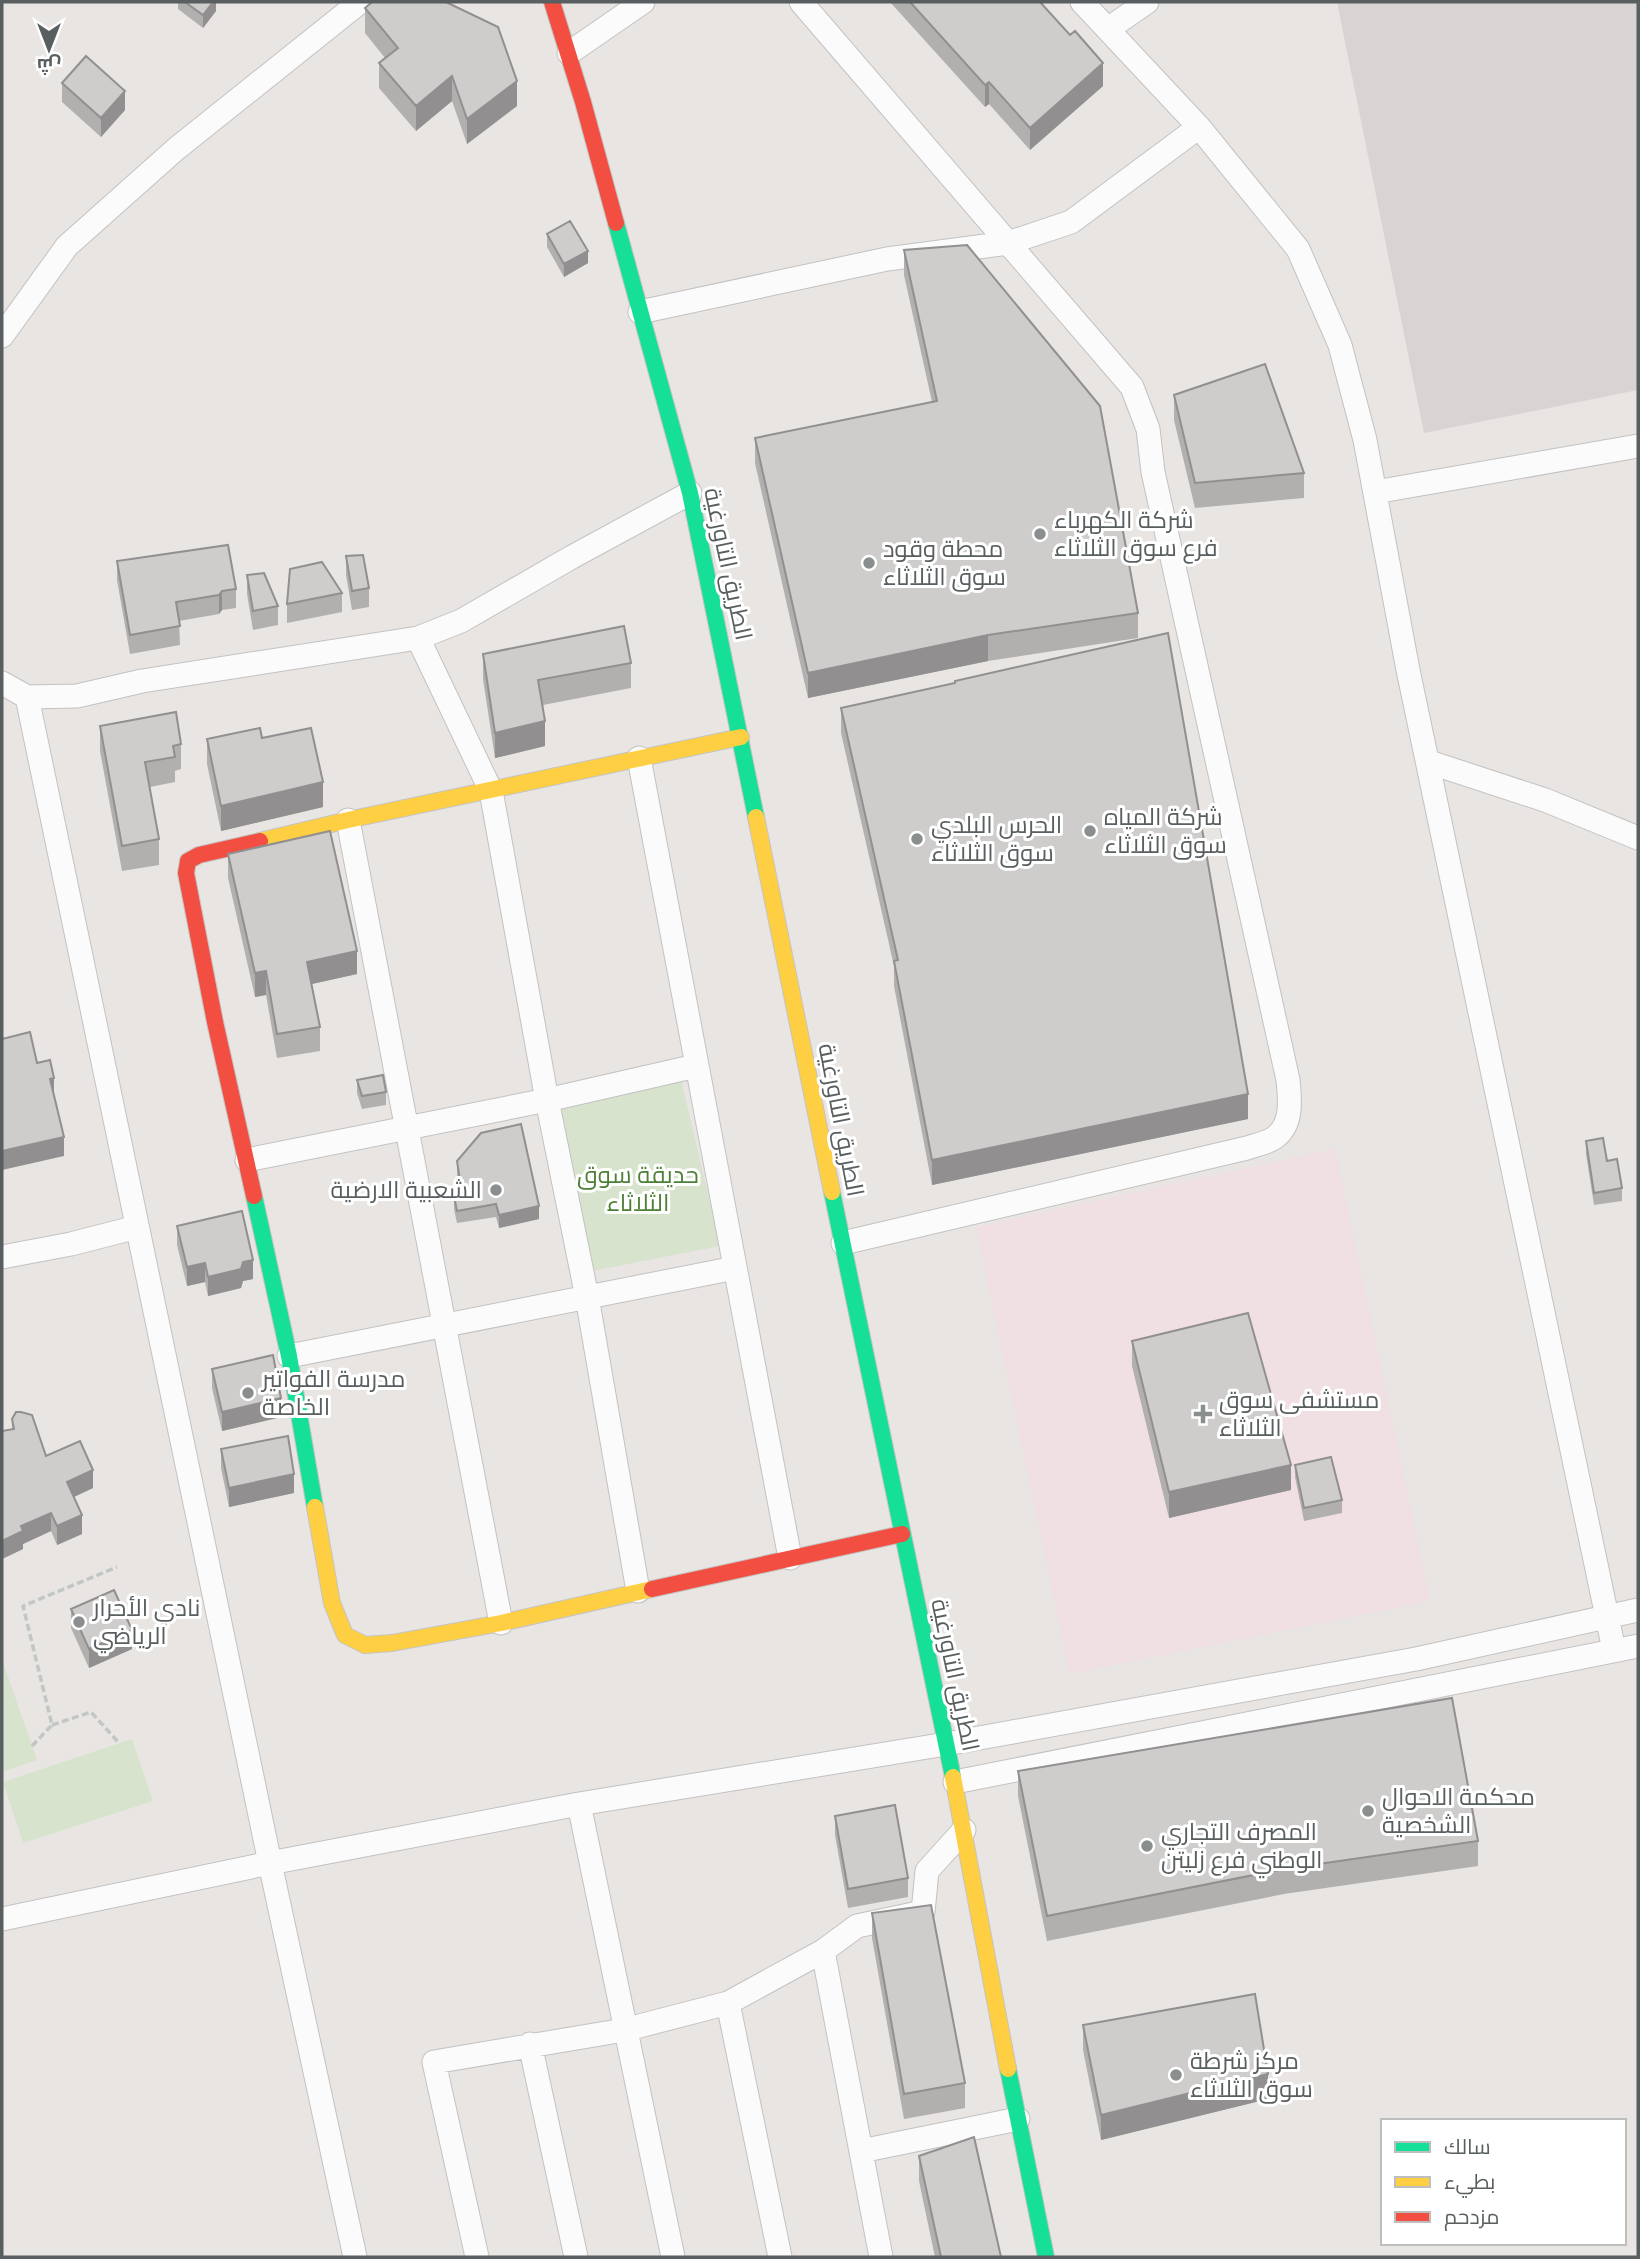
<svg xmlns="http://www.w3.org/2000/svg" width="1640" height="2259" font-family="'IBM Plex Sans',Cairo,sans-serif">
<rect width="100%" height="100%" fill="#e8e5e3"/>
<path fill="#d8d4d3" d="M1337,2h301v388l-214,43z"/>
<path fill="#f1e0e3" d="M1335,1149l95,452 -360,73 -94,-447z"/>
<path fill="#d8e3ce" d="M681,1079l39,167 -133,26 -33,-170z
M2,1659l35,101 -35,12z
M132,1739l21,62 -130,42 -20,-61z"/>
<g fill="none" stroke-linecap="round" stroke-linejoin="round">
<defs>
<path id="street" d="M801,2l331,385 16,42 5,43 135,608c2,20 5,45 -14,58 -7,5 -19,7 -27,10l-404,95
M1082,2l117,125 99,122 42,96 25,95 43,230 206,980
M1108,29l39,-27
M569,53l74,-51
M640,312l247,-53 121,-16 63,-21 128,-95
M2,336l65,-90 109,-97 184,-147
M1375,492l263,-46
M418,638l73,153 56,309 40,197 51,294
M2,683l25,14 50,-1 65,-15 276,-43 43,-17 111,-64 118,-64
M27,697l243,1166 85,394
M639,758l151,800
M1429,762l116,38 93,38
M348,820l153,803
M247,1160l300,-60 149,-34
M2,1257l69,-13 66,-17
M289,1356l446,-88
M955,1782l683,-136
M579,1804l94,453
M2,1919l268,-56 309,-59 367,-60 470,-85 222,-49
M823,1951l58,306
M728,2003l52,254
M530,2044l46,213
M861,2151l157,-32
M477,2257l-43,-195 190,-32 104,-27 95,-52 34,-25 66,-14 4,-41 37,-41"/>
<path id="fast" d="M616,223l74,270 66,324
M832,1192l121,585
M254,1196l35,160 26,151
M1008,2069l38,188"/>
<path id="slow" d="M756,817l76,375
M260,841l88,-21 393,-83
M315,1507l17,96 13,32 20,10 27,-2 109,-20 151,-34
M953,1777l55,292"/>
<path id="jam" d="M552,2l31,100 33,121
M254,1196l-39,-174 -29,-149 2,-12 11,-6 61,-14
M652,1589l250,-55"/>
</defs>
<use href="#street" stroke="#c3c2c2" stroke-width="25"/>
<use href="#fast" stroke="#c4c4c3" stroke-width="18"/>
<use href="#slow" stroke="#c4c4c3" stroke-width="18"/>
<use href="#jam" stroke="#c4c4c3" stroke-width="18"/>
<path stroke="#c2c7c3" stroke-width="3.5" stroke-dasharray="7 3.5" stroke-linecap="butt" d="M52,1725l39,-13 28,31
M32,1746l20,-21 -29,-119 94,-39"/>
<use href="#street" stroke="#fcfbfb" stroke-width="23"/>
<use href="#fast" stroke="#16e098" stroke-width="16"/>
<use href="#slow" stroke="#ffcf43" stroke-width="16"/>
<use href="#jam" stroke="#f24e42" stroke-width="16"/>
</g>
<path fill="#b2afaf" d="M178,2h38v9l-13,17 -25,-19z
M890,2h150l63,84 -73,64 -41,-46 -4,3z
M365,8l152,98 -50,38 -15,-43 -36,30 -37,-43v-25l6,-5 -20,-25z
M62,83l63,27 -24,27 -39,-35z
M547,234l41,29 -24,14 -17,-30z
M904,250l234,363v25l-150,23 -180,37 -53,-235v-25l177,-36 -28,-127z
M1174,395l130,78v25l-109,10 -21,-88z
M346,556l23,32v19l-17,3 -6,-35z
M117,561l119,28v19l-14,2 -3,4 -40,7 1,24 -50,9 -13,-74z
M247,575l31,31v19l-25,5 -6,-36z
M342,593v19l-55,11v-19z
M483,654l148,9v25l-88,17 2,41 -50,12 -12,-79z
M841,708l407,411 -316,66 -38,-199v-20l-53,-233z
M100,726l81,18v25l-6,2v11l-25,5 9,52v26l-37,6 -22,-120z
M262,738l61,69 -102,24 -14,-67v-25z
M228,854l129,120 -45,10 8,43v24l-43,7 -11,-63 -11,2 -27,-119z
M357,1080l29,12v13l-24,4 -5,-16z
M1586,1141l21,20 15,27v13l-28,4 -8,-51z
M457,1161l82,58 -40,9 -3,-11 -39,6 -3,-14v-13l6,-2 -3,-20z
M177,1226l76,53 -10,2 -2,7 -33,8 -3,-14 -18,4 -10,-41z
M1132,1341l159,149 -122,28 -37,-152z
M212,1369l69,48 -59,14 -10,-43z
M12,1419l34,37 47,32 -19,9 8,37 -25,11 -6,-14 -28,13v5l-21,10v-128l10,-1z
M221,1449l73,44 -65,14 -8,-39z
M1295,1465l47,35v13l-38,8 -9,-44z
M71,1609l61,40 -43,19 -18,-40z
M1018,1771l460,70v25l-194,28 -237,47 -29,-145z
M835,1816l73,62v19l-60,11 -13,-73z
M872,1913l93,170v25l-61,11 -32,-181z
M1083,2025l185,74 -167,41 -18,-90z
M919,2156l82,101h-66l-16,-76z"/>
<path fill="#918f8f" d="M213,2h3v9l-13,17v-13z
M1103,63v23l-73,64v-22z
M452,76v25l-36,30v-25z
M517,81v25l-50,38v-25z
M989,82v22l-4,3v-22z
M125,91v19l-24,27v-19z
M588,251v12l-24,14v-13z
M222,591v19l-3,4v-19z
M988,635v26l-180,37v-25z
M545,721v25l-50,12v-25z
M323,782v25l-102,24v-25z
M357,951v23l-50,11v-23z
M266,971v24l-11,2v-24z
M54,1078v19l-4,-18z
M1248,1094v25l-316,66v-25z
M64,1137v19l-62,14v-19z
M539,1206v13l-40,9v-13z
M253,1260v19l-10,2 -2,7 -33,8v-19l35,-15z
M205,1263v19l-18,4v-19z
M3,1320v19l-1,1v-19z
M281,1398v19l-59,14v-19z
M1291,1465v25l-122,28v-26z
M93,1470v18l-26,12v-18z
M294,1474v19l-65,14v-19z
M51,1513v18l-28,13v5l-21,10v-18l19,-15z
M82,1515v19l-25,11v-19z
M132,1630v19l-43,19v-19z
M1268,2074v25l-167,41v-25z"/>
<path fill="#cfcccc" stroke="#918f8f" stroke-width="2" d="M185,2h28l-10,13z
M372,2h74l52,25 19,54 -50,38 -15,-43 -36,30 -37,-43 19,-15 -33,-40z
M910,2h130l30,33 5,-4 28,32 -73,65 -41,-46 -4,3z
M86,56l39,35 -24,27 -39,-35z
M570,221l18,30 -24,13 -17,-30z
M967,245l133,161 38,207 -150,22 -180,38 -53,-235 182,-37 -33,-151z
M1265,364l39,109 -109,10 -21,-88z
M228,545l8,44 -14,2 -3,4 -43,7 4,24 -50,9 -13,-74z
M363,555l6,33 -17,3 -6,-35z
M322,562l20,31 -55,11 3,-35z
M264,573l14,33 -25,5 -6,-36z
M624,626l7,37 -93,17 7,41 -50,12 -12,-79z
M1168,633l80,461 -316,66 -38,-199 4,-1 -57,-252 114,-25v-2z
M176,712l5,32 -8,2 2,11 -30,5 14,77 -37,7 -22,-120z
M260,728l2,10 49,-10 12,54 -102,24 -14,-67z
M330,831l27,120 -50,11 13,65 -43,7 -11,-63 -11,2 -27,-119z
M30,1032l7,31 13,-3 4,18 -4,1 14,58 -62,14v-112z
M383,1075l3,17 -24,4 -5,-16z
M521,1124l18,82 -40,9 -3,-11 -39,7 -3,-15 8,-3 -5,-32 24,-28z
M1603,1138l4,23 10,-2 5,29 -28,5 -8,-52z
M242,1211l11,49 -10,2 -2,7 -33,8 -3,-14 -18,4 -10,-41z
M1248,1313l43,152 -122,27 -37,-151z
M273,1355l8,43 -59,14 -10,-43z
M16,1412h5l11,3 14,41 34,-15 13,29 -26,12 15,33 -25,11 -6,-13 -30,13 2,5 -21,10v-110l12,-2 -2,-10z
M288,1436l6,38 -65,14 -8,-39z
M1331,1457l11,43 -38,8 -9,-43z
M114,1590l18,40 -43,19 -18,-40z
M1452,1698l26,143 -194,28 -237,47 -29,-145z
M895,1805l13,73 -60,11 -13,-73z
M931,1905l34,178 -61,11 -32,-181z
M1255,1994l13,80 -167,41 -18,-90z
M974,2137l27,120h-60l-22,-101z"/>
<g fill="#8b8e8e" stroke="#fff" stroke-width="2.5">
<circle cx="1040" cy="534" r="7"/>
<circle cx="869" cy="563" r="7"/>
<circle cx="1090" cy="831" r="7"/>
<circle cx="917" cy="839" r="7"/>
<circle cx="496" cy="1190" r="7"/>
<circle cx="248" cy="1393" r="7"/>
<path d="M1199.5 1403.5h7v7h7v7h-7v7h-7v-7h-7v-7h7z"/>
<circle cx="79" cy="1622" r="7"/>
<circle cx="1368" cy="1811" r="7"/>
<circle cx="1147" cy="1846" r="7"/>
<circle cx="1176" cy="2075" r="7"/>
</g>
<g text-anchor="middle" stroke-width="6" stroke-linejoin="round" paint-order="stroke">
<g font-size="24" fill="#595f60" stroke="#fff" text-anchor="start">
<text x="1054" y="528">شركة الكهرباء<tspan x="1054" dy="28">فرع سوق الثلاثاء</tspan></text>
<text x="883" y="557">محطة وقود<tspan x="883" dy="28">سوق الثلاثاء</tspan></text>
<text x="1104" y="825">شركة المياه<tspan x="1104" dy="28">سوق الثلاثاء</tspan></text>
<text x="931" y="833">الحرس البلدي<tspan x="931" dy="28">سوق الثلاثاء</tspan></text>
<text x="482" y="1198" text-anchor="end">الشعبية الارضية</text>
<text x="262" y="1387">مدرسة الفواتير<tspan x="262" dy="28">الخاصة</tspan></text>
<text x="1219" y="1408">مستشفى سوق<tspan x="1219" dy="28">الثلاثاء</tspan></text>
<text x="93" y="1616">نادي الأحرار<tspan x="93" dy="28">الرياضي</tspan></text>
<text x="1382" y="1805">محكمة الاحوال<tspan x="1382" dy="28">الشخصية</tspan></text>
<text x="1161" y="1840">المصرف التجاري<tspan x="1161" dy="28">الوطني فرع زليتن</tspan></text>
<text x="1190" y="2069">مركز شرطة<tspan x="1190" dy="28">سوق الثلاثاء</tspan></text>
</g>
<g font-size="24" fill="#595f60" stroke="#fff">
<text transform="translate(728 564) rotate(78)" y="8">الطريق التاورغية</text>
<text transform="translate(841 1120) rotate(79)" y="8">الطريق التاورغية</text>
<text transform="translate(955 1675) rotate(78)" y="8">الطريق التاورغية</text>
</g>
<g font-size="24" fill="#4f8038" stroke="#fff">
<text x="638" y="1183">حديقة سوق<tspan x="638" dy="28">الثلاثاء</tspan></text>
</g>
</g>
<rect width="1640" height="2259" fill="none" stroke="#595f60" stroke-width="7"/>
<rect x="1381" y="2119" width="245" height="126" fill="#ffffff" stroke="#bdbfbf" stroke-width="2"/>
<rect x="1395" y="2142" width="35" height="10" fill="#16e098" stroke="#bdbfbf" stroke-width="2"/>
<text x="1444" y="2154" font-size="21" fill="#595f60">سالك</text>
<rect x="1395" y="2177" width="35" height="10" fill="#ffcf43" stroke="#bdbfbf" stroke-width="2"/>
<text x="1444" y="2189" font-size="21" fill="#595f60">بطيء</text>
<rect x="1395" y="2212" width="35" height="10" fill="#f24e42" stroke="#bdbfbf" stroke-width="2"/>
<text x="1444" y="2224" font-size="21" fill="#595f60">مزدحم</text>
<g transform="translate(49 49) rotate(180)" stroke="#ffffff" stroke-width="5" paint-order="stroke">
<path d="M0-5L12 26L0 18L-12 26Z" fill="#595f60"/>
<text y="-10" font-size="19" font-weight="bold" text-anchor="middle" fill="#595f60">ش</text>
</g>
</svg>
